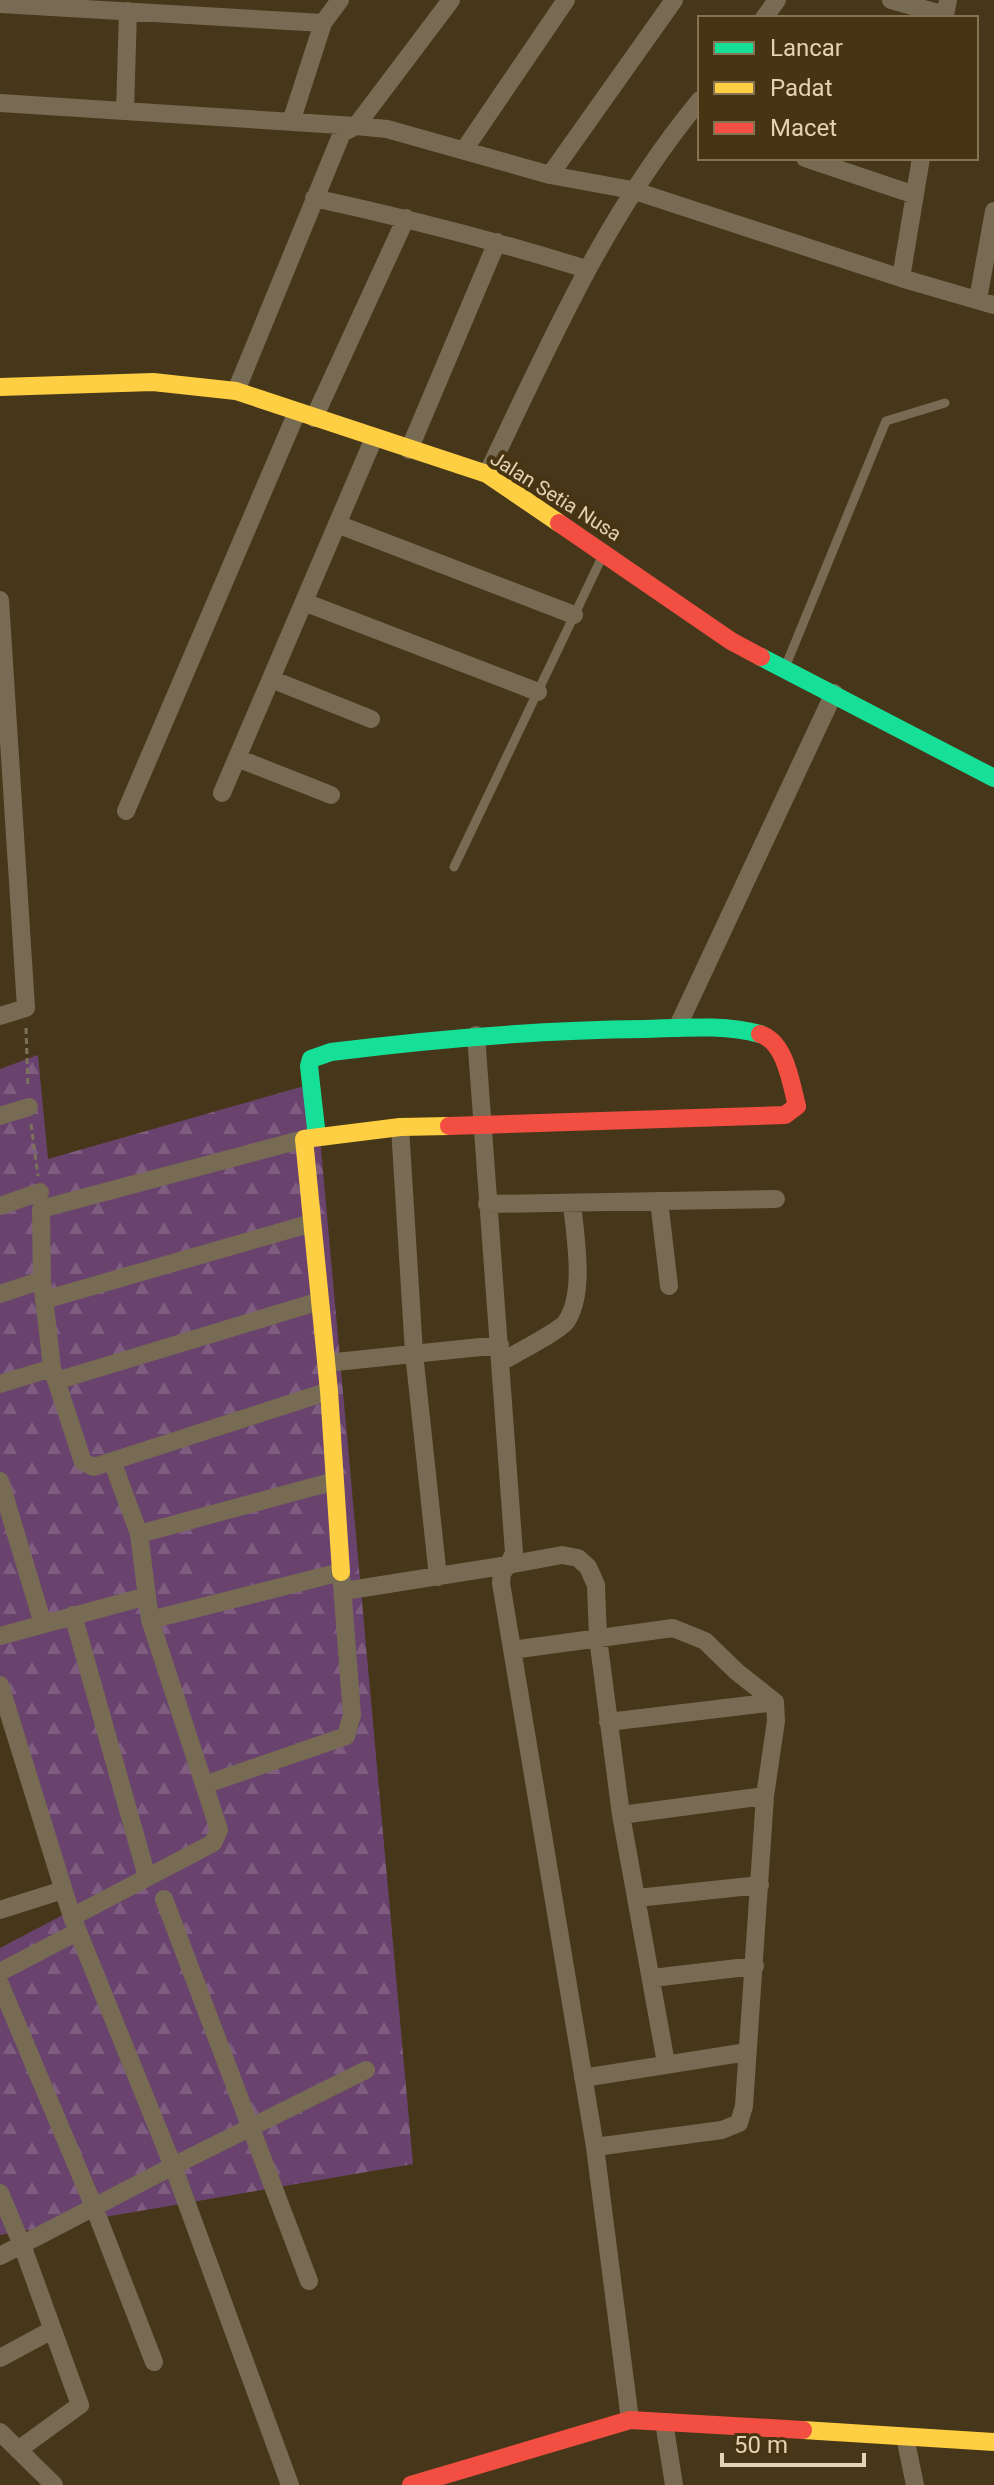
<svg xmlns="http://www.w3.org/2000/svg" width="994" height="2485" font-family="Roboto,sans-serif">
<defs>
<pattern id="forest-firs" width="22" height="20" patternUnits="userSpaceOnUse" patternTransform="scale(2)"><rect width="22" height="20" fill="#69436e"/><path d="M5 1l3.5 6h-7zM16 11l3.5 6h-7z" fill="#7e5d80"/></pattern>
</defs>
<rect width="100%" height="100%" fill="#46371a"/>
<path fill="url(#forest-firs)" d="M38,1055l10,104 267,-76 98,1081 -413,71v-287l78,-41 -78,-232v-606z"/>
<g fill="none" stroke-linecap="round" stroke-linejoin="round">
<path stroke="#7c715d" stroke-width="3" stroke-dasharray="6 4" stroke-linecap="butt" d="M26,1028l2,60
M31,1124l7,52"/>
<path stroke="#786b54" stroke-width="9" d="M786,665l100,-244 59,-18
M454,867l149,-312"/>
<path stroke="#786b54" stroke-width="18" d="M891,0l54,15 3,-15
M0,4l323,19
M764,18l13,-18
M0,103l356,23 95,-126
M125,111l3,-100
M291,122l32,-99 17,-23
M464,150l102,-150
M805,158l110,37
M550,175l124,-175
M314,198c92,20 182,43 272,71
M901,278l20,-120
M978,299l16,-88
M236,391l106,-258 14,-7 31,3 163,46 82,15 269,88 93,27
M314,418l92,-200
M409,450l88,-208
M487,474c64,-133 118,-259 213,-374
M337,524l237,91
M0,600l26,408 -26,8
M304,602l234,90
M271,679l100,40
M237,758l94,37
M222,793l152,-355
M126,811l171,-399
M677,1028l157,-335
M0,1116l29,-9
M400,1127l14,226 24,224
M304,1139l-263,70 1,71 10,88 31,94 11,5 235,-76
M659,1201l10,85
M487,1204l289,-5
M0,1206l40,-14
M0,1294l42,-14
M44,1300l268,-77
M501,1362c13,-8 57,-30 65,-40 20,-29 9,-85 6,-119
M326,1363l174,-18
M56,1381l264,-80
M0,1384l52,-16
M0,1481l43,143
M139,1534l196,-53
M344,1591l164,-26 6,-12 -38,-518
M73,1615l74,262
M150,1620l191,-48 11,143 -6,21 -142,49
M0,1636l147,-40
M512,1650l161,-22 32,13 32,31 38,30 1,19 -11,75 -21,310 -5,17 -17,7 -127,17
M0,1685l72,232 101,249 117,319
M608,1722l167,-20
M621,1815l144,-19
M637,1898l123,-13
M164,1899l145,382
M0,1910l63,-20
M72,1917l141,-74 6,-13 -69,-210 -11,-86 -27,-73
M0,1972l77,-40
M652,1978l103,-12
M0,1984l94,223 60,155
M583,2078l164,-26
M0,2193l22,52 58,160 -62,45
M0,2256l173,-90 193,-96
M0,2358l52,-28
M630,2420l-35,-273 -94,-564 1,-10 6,-8 54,-10 16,3 10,9 8,18 2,53 23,177 45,248
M664,2422l10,63
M0,2432l54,53
M905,2437l10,48"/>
<path stroke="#16e098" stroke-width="18" d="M761,657l233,121
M317,1137l-8,-71 2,-7 20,-7c104,-13 208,-22 313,-23 38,-1 80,-5 116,5"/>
<path stroke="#ffcf43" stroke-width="18" d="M0,387l153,-5 83,9 251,83 72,49
M341,1572l-12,-181 -25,-252 96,-12 49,-1
M803,2430l191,12"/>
<path stroke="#f24e42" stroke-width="18" d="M559,523l172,118 30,16
M449,1126l336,-11 12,-9c-6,-22 -11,-64 -37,-72
M411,2485l219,-65 173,10"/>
</g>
<g text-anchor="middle" stroke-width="8" stroke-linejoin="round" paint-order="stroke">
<g font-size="20" fill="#e5d1b3" stroke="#473413">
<text transform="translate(556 496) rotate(32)" y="7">Jalan Setia Nusa</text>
</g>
</g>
<rect x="698" y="16" width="280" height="144" fill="#473413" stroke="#867353" stroke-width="2"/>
<rect x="714" y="42" width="40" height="12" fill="#16e098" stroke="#867353" stroke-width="2"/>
<text x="770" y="56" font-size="24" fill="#e5d1b3">Lancar</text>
<rect x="714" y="82" width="40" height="12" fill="#ffcf43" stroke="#867353" stroke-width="2"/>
<text x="770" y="96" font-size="24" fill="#e5d1b3">Padat</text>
<rect x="714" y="122" width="40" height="12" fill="#f24e42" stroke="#867353" stroke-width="2"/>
<text x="770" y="136" font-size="24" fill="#e5d1b3">Macet</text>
<path d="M722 2453v12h142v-12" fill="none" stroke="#e5d1b3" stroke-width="4"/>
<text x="734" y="2453" font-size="24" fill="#e5d1b3" stroke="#473413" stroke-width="6" paint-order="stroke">50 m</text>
</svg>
